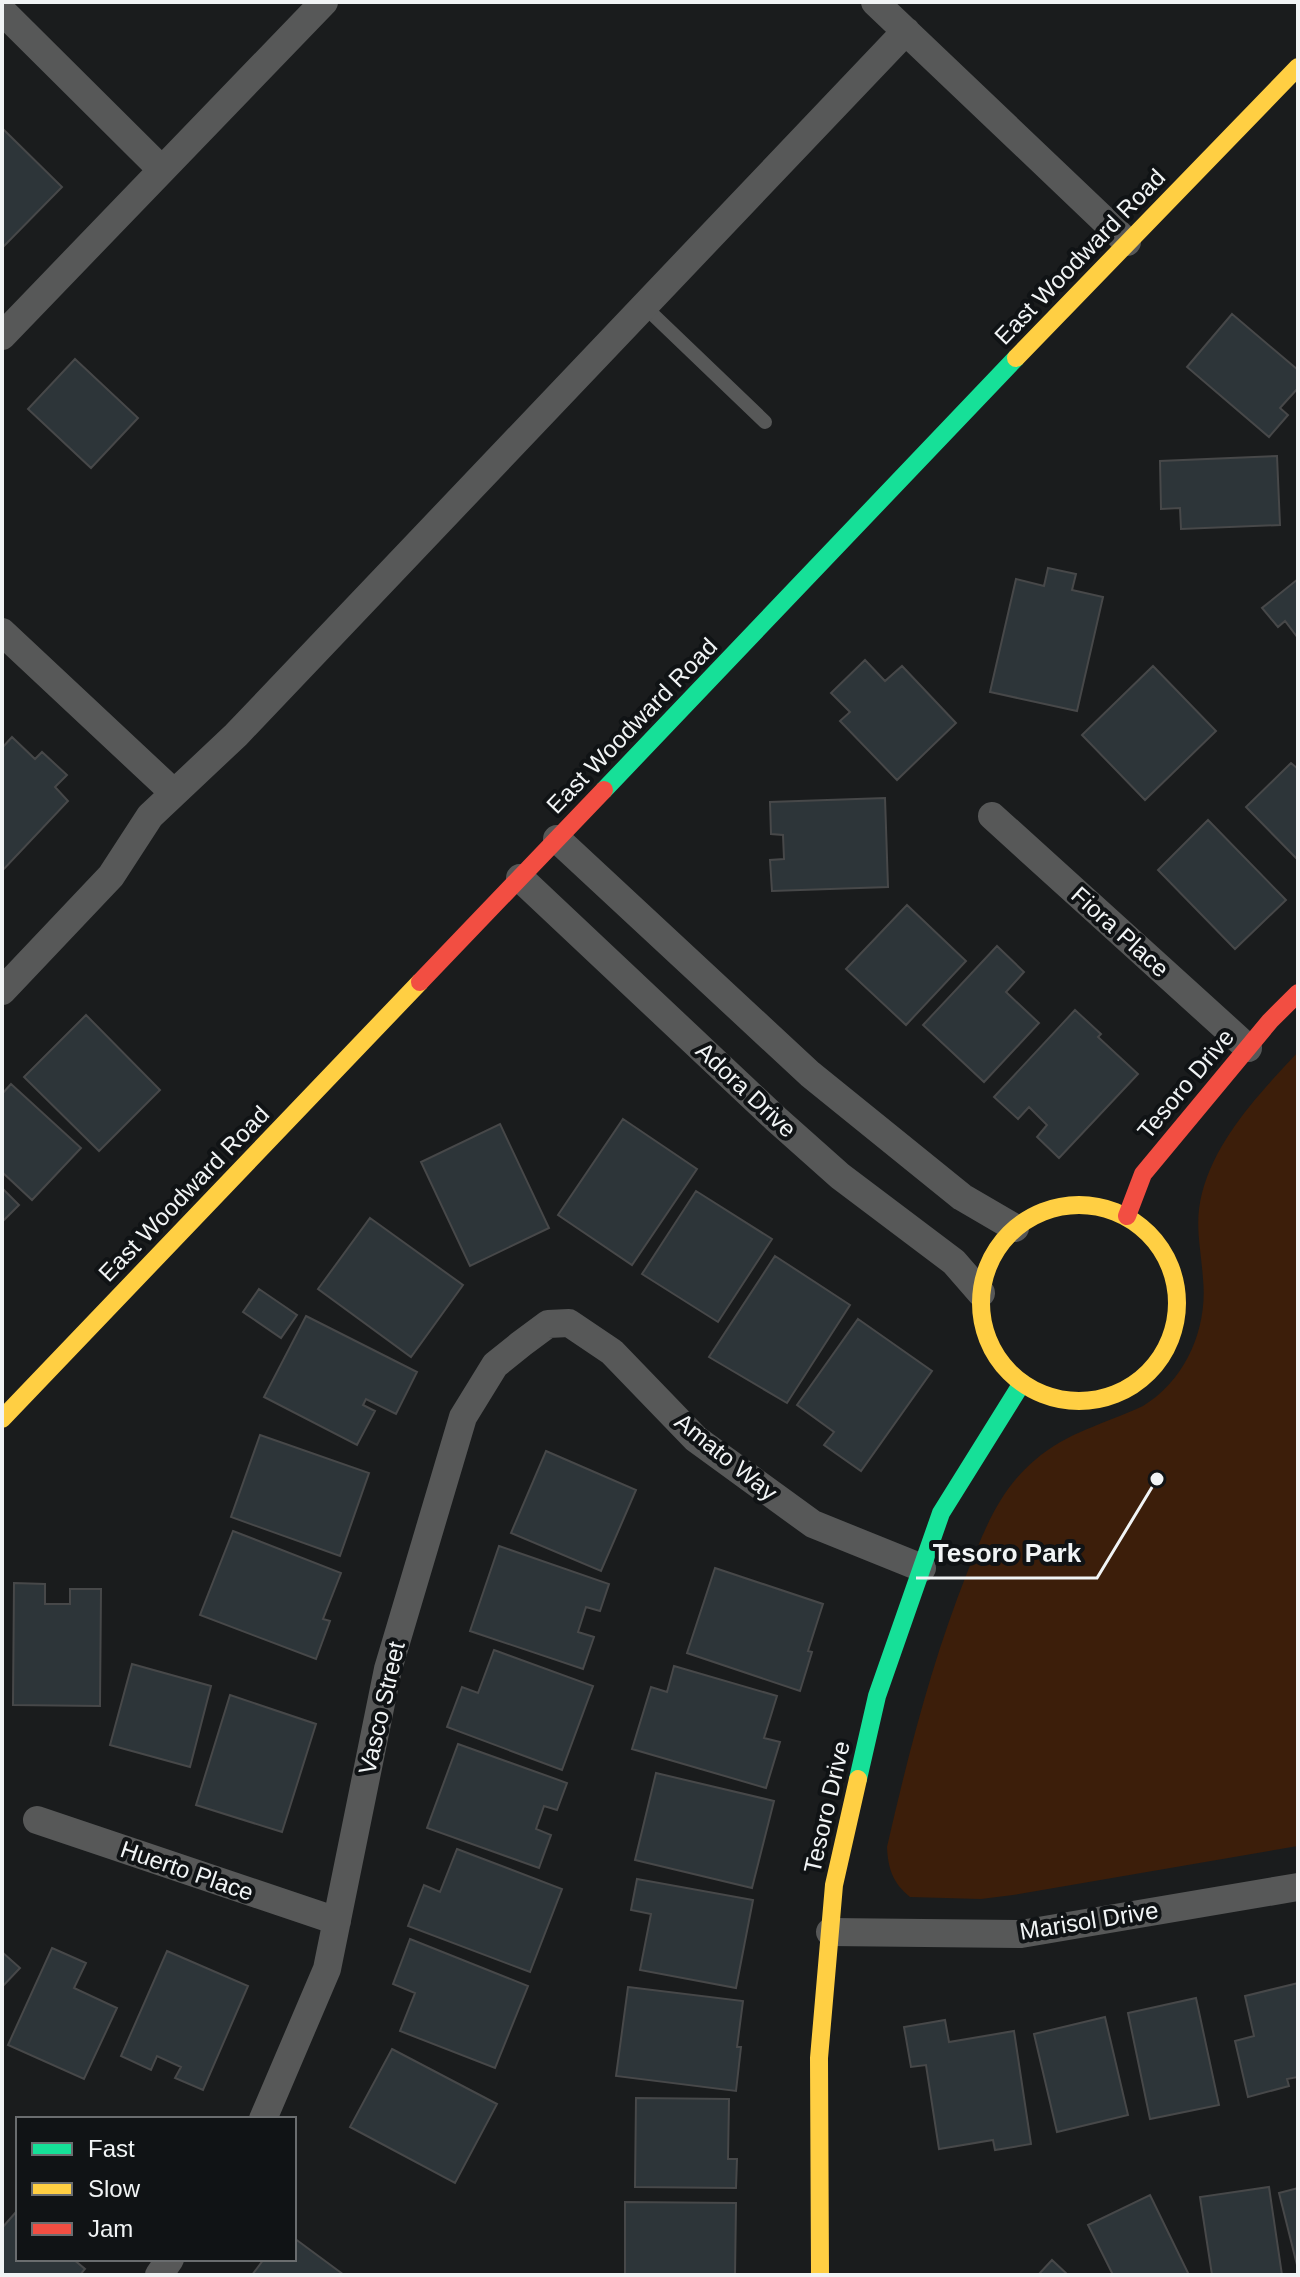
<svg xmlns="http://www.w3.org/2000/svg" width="1300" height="2277" font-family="Helvetica,sans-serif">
<rect width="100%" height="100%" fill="#1a1c1d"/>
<path fill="#3c1e0a" d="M1298,1052v794l-285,49 -32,4 -71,-2c-17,-14 -22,-28 -23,-50 21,-92 45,-186 80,-274 17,-42 32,-83 68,-113 32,-28 70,-36 108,-54 43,-26 65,-78 60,-127 -2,-31 -9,-55 -1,-86 15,-56 57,-99 96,-141z"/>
<path fill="#2d3539" stroke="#474849" stroke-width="2" d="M3,129l59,58 -60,61v-118z
M1232,314l66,56v18l-18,20 8,7 -19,22 -82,-70z
M75,359l63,59 -47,50 -63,-59z
M1277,456l3,69 -99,4 -1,-21 -19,1 -1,-48z
M1048,568l28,6 -4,16 31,7 -26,114 -87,-19 26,-113 28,7z
M1298,579v59l-13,-17 -7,6 -16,-19z
M865,660l20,21 17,-15 54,57 -59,57 -57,-59 10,-9 -19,-19z
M1153,666l63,65 -71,69 -63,-65z
M12,737l23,22 7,-7 25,23 -12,12 13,14 -66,70v-123z
M1291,763l7,6v91l-52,-53z
M885,798l3,89 -116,4 -2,-31 14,-1 -1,-24 -12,-1 -1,-32z
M1208,820l78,80 -51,49 -77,-79z
M907,905l59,56 -60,64 -60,-56z
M997,946l27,26 -18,20 33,31 -55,59 -61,-57z
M1075,1010l26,24 -3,3 40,37 -79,84 -22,-21 10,-12 -18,-18 -11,12 -24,-22z
M86,1015l74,75 -61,61 -75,-74z
M11,1084l70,64 -49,52 -30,-28v-78z
M623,1119l74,50 -65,96 -74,-50z
M500,1124l49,104 -79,38 -49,-104z
M2,1188l17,17 -17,17z
M696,1191l76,48 -54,83 -76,-48z
M370,1218l93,67 -52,72 -93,-68z
M775,1256l75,49 -63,98 -78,-46z
M259,1289l38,26 -16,23 -38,-26z
M306,1316l111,56 -21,42 -30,-15 -3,6 12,6 -18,34 -93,-48z
M858,1319l74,52 -71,100 -37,-26 10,-13 -37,-27z
M260,1435l109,38 -29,83 -109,-39z
M546,1451l90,39 -35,81 -90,-38z
M233,1531l108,42 -18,46 7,2 -14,38 -116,-44z
M499,1546l110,38 -9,27 -14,-4 -8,25 16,5 -11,32 -113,-38z
M715,1568l108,36 -15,47 4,1 -12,39 -113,-38z
M14,1583l31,1v20h25v-15h31l-1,117 -87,-1z
M494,1650l99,36 -31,84 -115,-43 15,-40 16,6z
M132,1664l79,22 -21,81 -80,-22z
M674,1666l103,30 -13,42 16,4 -14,46 -134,-39 19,-62 16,5z
M230,1695l86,29 -34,108 -86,-27z
M458,1744l109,39 -10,27 -13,-4 -8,23 15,6 -12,33 -112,-40z
M656,1773l118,28 -22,87 -117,-28z
M457,1849l105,40 -32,83 -122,-46 16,-41 16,7z
M637,1879l116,21 -17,88 -96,-18 11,-56 -20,-4z
M410,1939l118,47 -33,82 -95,-37 15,-38 -22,-9z
M52,1948l34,15 -12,25 43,20 -33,71 -76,-34z
M167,1951l81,35 -45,104 -28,-12 6,-11 -24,-11 -6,14 -30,-14z
M2,1952l18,16 -18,19z
M1298,1983v94l-11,2 2,7 -41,11 -13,-56 19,-5 -9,-40z
M628,1987l115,14 -6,46h4l-5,44 -120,-15z
M1196,1998l23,107 -69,14 -22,-106z
M1105,2017l23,98 -71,17 -23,-98z
M945,2020l4,22 65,-11 17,113 -36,6 -2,-10 -54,9 -13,-84 -15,2 -7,-40z
M392,2049l105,55 -42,79 -105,-56z
M636,2098l93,1 -1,60h9l-1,29 -101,-1z
M1269,2187l13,88h-70l-12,-78z
M1298,2188v81l-19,-76z
M1150,2195l39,80h-76l-25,-50z
M625,2202l111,1 -1,72h-110z
M16,2212l2,2v45h55l12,10 -5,6h-78v-47z
M294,2238l50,37h-92l12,-16h30z
M1052,2260l16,15h-30z"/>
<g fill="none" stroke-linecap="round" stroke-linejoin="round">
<path stroke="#575858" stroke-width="14" d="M644,306l121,116"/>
<path stroke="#575858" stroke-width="28" d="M875,2l252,240
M2,11l160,159
M2,336l322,-334
M2,632l171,160
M992,816l256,232
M557,839l253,235 152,123 53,31
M520,878l256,241 64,57 114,86 27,31
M2,991l109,-115 39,-60 86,-81 670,-704
M37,1820l300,101
M830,1932l191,2 277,-47
M263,2119l64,-150 61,-300 75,-252 32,-52 26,-21 27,-20 21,-1 43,29 84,87 117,85 109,44
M159,2275l11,-16"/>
<path stroke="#16e098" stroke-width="18" d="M604,790l412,-432
M858,1779l19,-83 64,-183 81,-130"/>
<path stroke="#ffcf43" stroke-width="18" d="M1016,358l282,-291
M981 1303a98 98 0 1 1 196 0a98 98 0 1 1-196 0Z
M2,1419l418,-437
M820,2275l-1,-217 15,-173 24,-106"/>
<path stroke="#f24e42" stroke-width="18" d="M420,982l184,-192
M1127,1216l16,-42 127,-153 28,-28"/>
</g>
<g text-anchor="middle" stroke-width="8" stroke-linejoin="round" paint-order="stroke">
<g font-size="24" fill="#f1f4f5" stroke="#101315">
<text transform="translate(1080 257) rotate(-46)" y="8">East Woodward Road</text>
<text transform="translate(632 726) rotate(-46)" y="8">East Woodward Road</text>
<text transform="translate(1120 932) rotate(42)" y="8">Fiora Place</text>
<text transform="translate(1186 1084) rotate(-50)" y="8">Tesoro Drive</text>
<text transform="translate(746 1090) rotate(43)" y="8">Adora Drive</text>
<text transform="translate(184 1194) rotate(-46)" y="8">East Woodward Road</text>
<text transform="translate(726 1457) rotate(39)" y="8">Amato Way</text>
<text transform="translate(382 1708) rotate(-77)" y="8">Vasco Street</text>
<text transform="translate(827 1807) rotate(-77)" y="8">Tesoro Drive</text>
<text transform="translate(187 1871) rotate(19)" y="8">Huerto Place</text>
<text transform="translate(1089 1921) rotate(-9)" y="8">Marisol Drive</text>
</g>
</g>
<path fill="none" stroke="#f1f4f5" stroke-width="3" d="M1157 1479L1097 1578H916"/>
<circle fill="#f1f4f5" stroke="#101315" stroke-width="3" cx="1157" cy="1479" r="8"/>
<g font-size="26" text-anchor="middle" font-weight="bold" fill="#f1f4f5" stroke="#101315" stroke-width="8" stroke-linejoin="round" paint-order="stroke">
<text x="1007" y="1562">Tesoro Park</text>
</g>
<rect width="1300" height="2277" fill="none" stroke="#f1f4f5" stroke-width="8"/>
<rect x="16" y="2117" width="280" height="144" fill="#101315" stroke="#6a6d6f" stroke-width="2"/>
<rect x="32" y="2143" width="40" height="12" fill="#16e098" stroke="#6a6d6f" stroke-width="2"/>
<text x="88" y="2157" font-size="24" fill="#f1f4f5">Fast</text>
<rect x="32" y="2183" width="40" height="12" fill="#ffcf43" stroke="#6a6d6f" stroke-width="2"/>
<text x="88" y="2197" font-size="24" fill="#f1f4f5">Slow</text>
<rect x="32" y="2223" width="40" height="12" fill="#f24e42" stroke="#6a6d6f" stroke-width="2"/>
<text x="88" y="2237" font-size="24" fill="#f1f4f5">Jam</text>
</svg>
